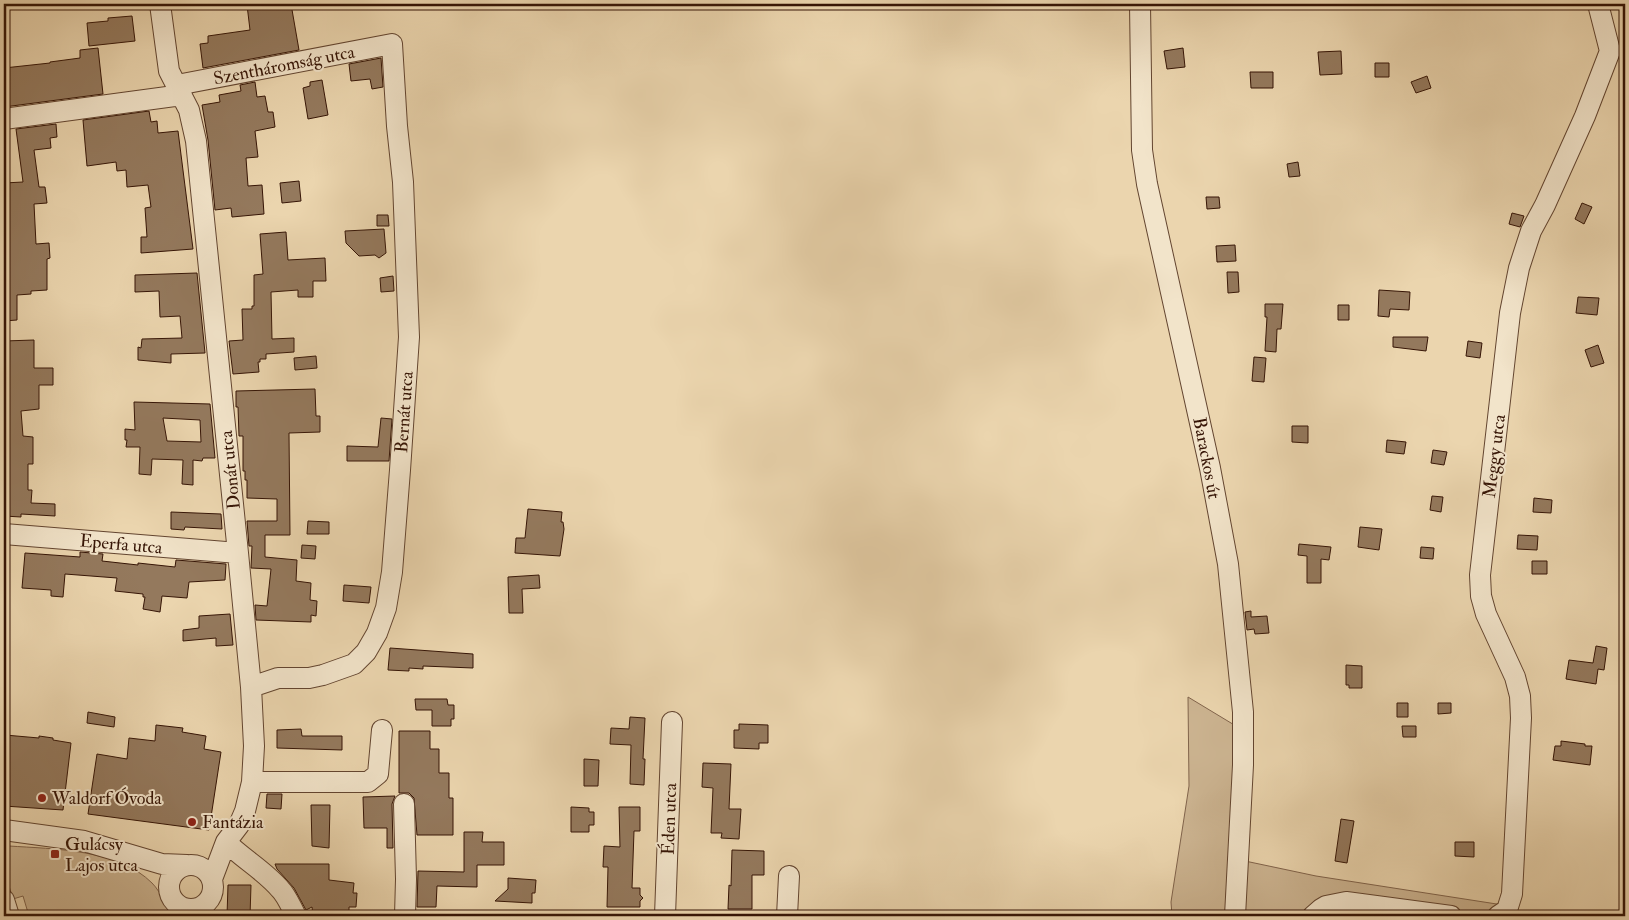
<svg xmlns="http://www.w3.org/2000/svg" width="1629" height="920" font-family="'IM FELL Double Pica',serif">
<rect width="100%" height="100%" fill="#ebd5ae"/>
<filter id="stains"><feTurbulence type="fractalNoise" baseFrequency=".004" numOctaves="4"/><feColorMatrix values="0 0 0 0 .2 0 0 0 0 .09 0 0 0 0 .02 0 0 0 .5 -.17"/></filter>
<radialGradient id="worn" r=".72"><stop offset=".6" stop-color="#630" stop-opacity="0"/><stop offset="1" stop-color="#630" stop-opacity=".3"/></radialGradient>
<path fill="#ccb491" stroke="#81644c" d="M1188,697l48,29 -11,190h-53l-1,-14 18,-116z
M9,846c45,3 109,3 143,37 10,10 13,24 25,33h-148l-6,-20 -10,3 -9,-29v-20z
M1245,861l71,15 200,31 -2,9h-274z"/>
<path fill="#94795d" stroke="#361506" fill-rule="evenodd" d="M252,4h39l8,46 -96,18 -3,-24 8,-1v-7l42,-6 -3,-25z
M132,16l3,25 -46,5 -2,-23 21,-2v-3z
M98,48l5,46 -99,13v-39l46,-5v-1l30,-4v-8z
M1183,48l2,19 -18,2 -3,-18z
M1341,51l1,23 -22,1 -2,-23z
M381,58l2,29 -11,2 -2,-10 -19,2 -2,-17z
M1375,63h14v14h-14z
M1250,72h23v16h-22z
M1427,76l4,12 -15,5 -5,-11z
M322,80l6,35 -20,4 -5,-31 7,-2v-4z
M255,82l2,15 8,-1 3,16h5l2,15 -20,4 3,26 -12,1 2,28 14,-1 2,29 -32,3 -1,-9 -16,2 -7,-70 -6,-35 18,-3 -1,-7 22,-4 -1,-6z
M149,111l2,11 6,-1 1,12 20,-2 15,118 -52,4v-16h6l-2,-29 6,-1 -3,-22 -21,2 -1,-17 -9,1 -1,-9 -29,4 -4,-46z
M56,124l1,13 -7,1 1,10 -17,2 5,37h6l2,16 -13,1 2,40 13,-1 1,15 -3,1v31l-16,1v3l-14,1v25l-13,1v-41h4v-21h-4v-76l19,-1 -7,-53z
M1298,162l2,14 -11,1 -2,-13z
M299,181l2,20 -19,2 -2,-20z
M1206,197h13l1,11 -13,1z
M1582,203l10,4 -8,17 -9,-5z
M1512,213l12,3 -4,11 -11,-3z
M377,215h11l1,11h-12z
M384,229l2,24 -7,5 -4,-3 -16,1 -13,-13 -1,-12z
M286,232l2,28 37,-2 1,23h-13v16h-15v-7l-27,2 1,47 22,-1v14l-28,2v5h-6v3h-2l1,10 -26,2 -4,-33 14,-1 -1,-31h10v-3h2v-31l9,-1 -3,-40z
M1235,245l1,16 -19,1 -1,-16z
M1227,272h11l1,20 -11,1z
M197,273l8,80 -34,1v9l-33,-3v-13l3,1 1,-9 40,-1 -2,-22 -20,1 -1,-26 -24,1v-17z
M393,276l1,15 -13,1 -1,-14z
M1379,290l31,2 -1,18 -19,-1 -1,8 -11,-1z
M1578,297l21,1 -2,17 -21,-2z
M1265,304h18l-2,25h-4l-1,23 -11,-1 2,-34h-2z
M1338,305h11v15h-11z
M1393,337h35l-2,14 -33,-4z
M34,340v28h19v17h-14v24l-18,2 2,25 10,1v27h-5v26h4l-1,13 24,1v12l-34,-2v3l-17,-1v-175z
M1468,341l14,2 -2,15 -14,-2z
M1598,345l6,18 -13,4 -6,-17z
M316,356l1,12 -22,2 -1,-12z
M1254,357l12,1 -2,24 -12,-1z
M315,389l1,27h4v16l-31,1 1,102h-25v22l32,3 -1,21 15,2 -1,17 7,1 -1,15 -5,-1v7l-55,-2 -1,-15 12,1 4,-37 -20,-1 1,-22h-3l-2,-25h30v-22l-30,-1v-18h-2v-9h-2v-35h-4l-1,-29h-2v-16z
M134,402l76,2 5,54h-12l-1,3 -9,-1v25l-11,-1 1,-24 -31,-1 -1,16 -12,-1 1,-27h-14l1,-7h-2v-11l10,1zM163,418l37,2 1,22 -34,-1z
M381,418l11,1 -3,42h-42v-15l31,1z
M1292,426h16v17l-16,-1z
M1387,440l19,2 -2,12 -18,-2z
M1433,450l14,2 -3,13 -13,-2z
M1432,496l11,1 -2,15 -11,-2z
M1534,498l18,2 -1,13 -18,-1z
M528,509l34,3 -1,10h2l1,7 -4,27 -45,-3 1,-15h9z
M171,512l50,2 1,15 -37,-2 -1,3 -13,-1z
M308,521l21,1v12h-22z
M1360,527l22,2 -3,21 -21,-3z
M1518,535l20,1 -1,14 -20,-1z
M1299,544l32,3 -2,13 -8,-1v24h-14v-27l-9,-1z
M302,545l14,1 -1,13 -14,-1z
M1421,547l13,1 -1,11 -13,-1z
M80,552l23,2 -1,7 36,4v-2l37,4 1,-7 50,4 -1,16 -36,2 -2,16 -25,-2 -2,16 -17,-3 2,-12h-2v-3l-28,-3 2,-13 -52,-4 -2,23 -12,-1v-6l-29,-2 3,-35 55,4z
M1532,561h15v13h-15z
M539,575l1,13 -18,1 1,24h-14l-1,-36z
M344,585l27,2 -2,16 -26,-2z
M1251,611v6l16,-1 2,17 -14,1 -1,-5 -7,1 -2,-18z
M230,614l3,31 -17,1v-8l-33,3v-11l16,-2v-12z
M1596,646l11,2 -3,22 -6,-1 -2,15 -30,-5 3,-19 24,3z
M390,648l83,6v14l-50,-2v3l-14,-1v3l-21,-1z
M1346,665l16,1v22h-13v-3h-3z
M415,699h32l1,6h6v14h-3v7h-19v-16h-16z
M1397,703h11v14h-11z
M1438,703h13v10l-13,1z
M88,712l27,5 -1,10 -27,-4z
M630,717l15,1 -2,41h2l-1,26 -14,-1 1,-39 -21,-1 1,-16 18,1z
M739,724l29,1v18h-9v6l-25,-1v-18h5z
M156,725l27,3 -1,4 24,4 -2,13 17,3 -12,78 -121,-16 9,-60 30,5 2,-21 26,3z
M1402,726h14v11h-13z
M301,729l1,7h40v14l-65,-2v-18z
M399,731h31v18h9v24h10v25h4v37h-36l-3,-37 -5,-5h-10z
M5,735l34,3v-2l14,2v2l18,3 -8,67 -59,-4z
M1561,741l24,3v2h7l-2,19 -37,-5 2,-14h6z
M584,759l15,1 -1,26h-14z
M703,763l28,1 -2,45h12l-2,30 -18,-1 1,-5h-11l2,-45 -11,-1z
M267,794h15l-1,15 -15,-1z
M395,796l-3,8 1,44h-6v-20h-23l-1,-31z
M311,805h19l-1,43 -17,-2z
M571,807l18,1v4h5v13h-5v7h-18z
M619,807h21v24h-6l-2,57h8v7l3,3 -3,3v6h-33l1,-40h-5l1,-21 16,1z
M1341,819l13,2 -7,42 -12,-2z
M464,832h19l-1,10h22v23h-27v22l-40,-1 -1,21h-19l1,-36 46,1z
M1455,842h19v15l-19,-1z
M732,850l32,1v24h-12v34h-24l1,-24 2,1z
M275,864h54v16l25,3 -1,10h4l-1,14h-7v9h-36l-1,-9 -6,3 -12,-22 -17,-19z
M508,878l28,2 -1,13h-3v10l-37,-2 13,-12z
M228,885h23l-1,31h-23z"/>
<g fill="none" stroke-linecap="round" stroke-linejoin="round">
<defs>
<path id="minor" d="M160,4l9,67 20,39 7,31 42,412 13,134 3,59 -2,36 -7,29 -6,14 -13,17 -14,37
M1140,4l2,146 5,34 63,284 18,96 15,148v53l-8,151
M177,85l215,-41 5,82 6,56 6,155 -9,133 -8,102 -6,36 -9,25 -11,19 -12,12 -31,11 -14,3h-31l-27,9
M4,119l178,-24
M4,534l234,19
M252,782h116l10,-8 4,-44
M404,804l2,75 -1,37
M4,830l80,11 78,23 25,1
M226,842c17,17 39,29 54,47 7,7 11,18 16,27
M169 887a22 22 0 1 1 44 0a22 22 0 1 1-44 0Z
M4,900l5,16
M665,916l7,-194
M787,916l2,-40
M1313,916l8,-7 5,-3 20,-4 105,14
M1498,916l9,-6 5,-16 9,-176 -1,-22 -5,-19 -29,-63 -5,-18 -1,-21 30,-262 9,-45 12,-37 14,-26 40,-89 25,-65 -12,-47"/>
</defs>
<use href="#minor" stroke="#634530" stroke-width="22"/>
<use href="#minor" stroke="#f2e4ca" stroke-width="20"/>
</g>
<g fill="#8f2418" stroke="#f2e4ca" stroke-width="2">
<circle cx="42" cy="798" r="5"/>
<circle cx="192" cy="822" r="5"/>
<rect x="50" y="849" width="10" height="10" rx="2.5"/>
</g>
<g text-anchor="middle" stroke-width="4" stroke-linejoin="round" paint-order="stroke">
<g font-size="18" fill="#361506" stroke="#f2e4ca">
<text transform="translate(284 65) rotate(-11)" y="6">Szentháromság utca</text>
<text transform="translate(404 412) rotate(-86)" y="6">Bernát utca</text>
<text transform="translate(1494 456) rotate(-83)" y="6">Meggy utca</text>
<text transform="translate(1207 458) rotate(79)" y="6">Barackos út</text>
<text transform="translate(230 470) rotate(-96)" y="6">Donát utca</text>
<text transform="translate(121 544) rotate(5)" y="6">Eperfa utca</text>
<text transform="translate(669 819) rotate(-88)" y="6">Éden utca</text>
</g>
<g font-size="18" fill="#361506" stroke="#f2e4ca" text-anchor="start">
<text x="52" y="804">Waldorf Óvoda</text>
<text x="202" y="828">Fantázia</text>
<text x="65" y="850">Gulácsy<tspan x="65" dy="21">Lajos utca</tspan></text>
</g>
</g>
<rect width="1629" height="920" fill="none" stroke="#ebd5ae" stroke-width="20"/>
<rect x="5" y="5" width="1619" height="910" fill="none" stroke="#361506" stroke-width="2.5"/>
<rect x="10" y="10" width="1609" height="900" fill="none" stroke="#361506"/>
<rect width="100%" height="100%" filter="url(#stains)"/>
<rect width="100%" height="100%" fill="url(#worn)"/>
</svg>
